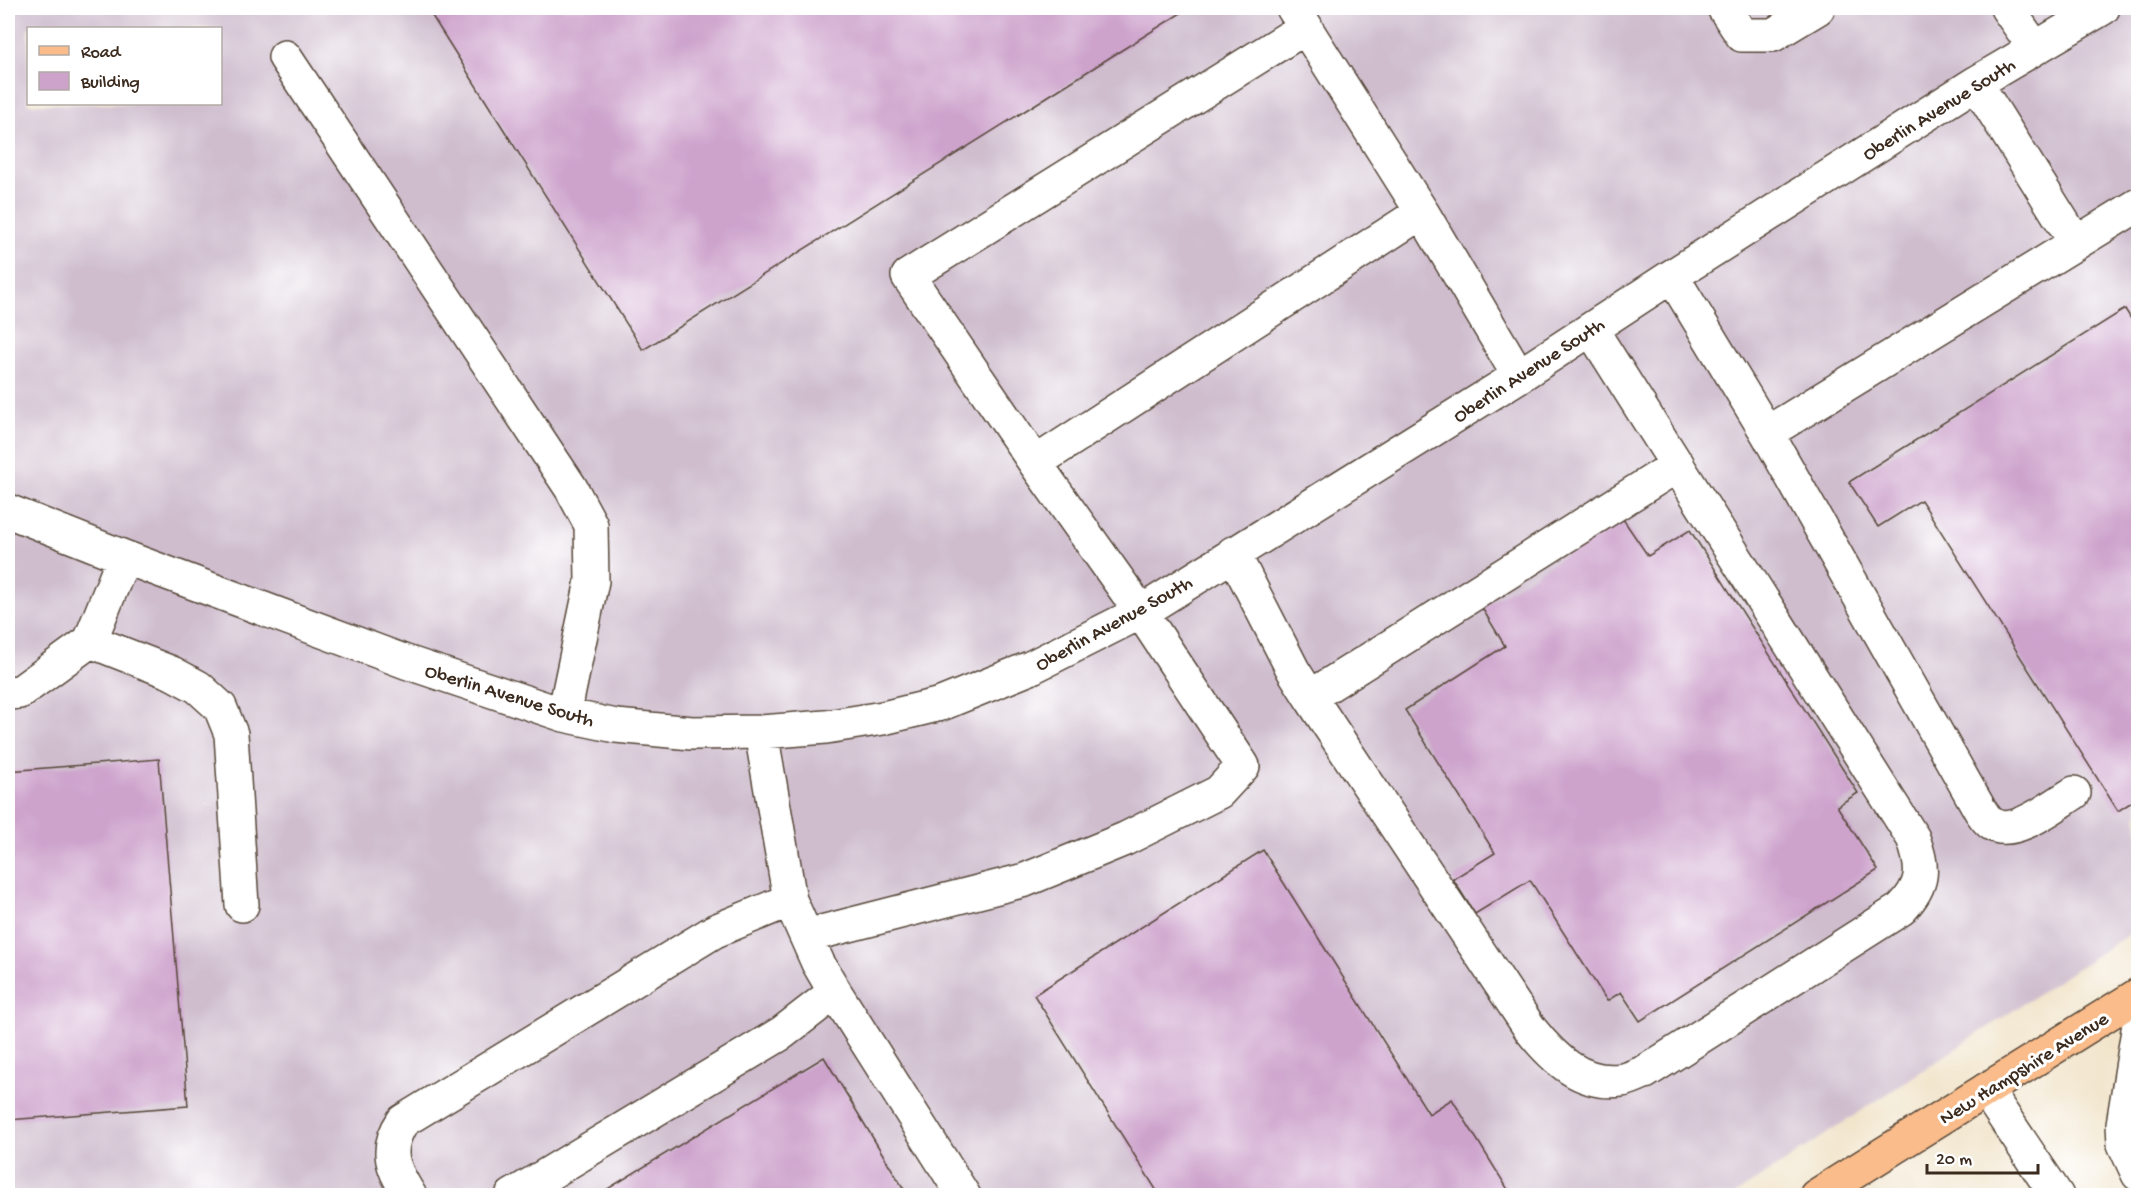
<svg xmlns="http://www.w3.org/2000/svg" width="2146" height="1203" font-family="'Gochi Hand',sans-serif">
<rect width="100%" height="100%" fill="#fff"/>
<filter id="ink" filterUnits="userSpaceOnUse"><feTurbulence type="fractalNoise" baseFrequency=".0167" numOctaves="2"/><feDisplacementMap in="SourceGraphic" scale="12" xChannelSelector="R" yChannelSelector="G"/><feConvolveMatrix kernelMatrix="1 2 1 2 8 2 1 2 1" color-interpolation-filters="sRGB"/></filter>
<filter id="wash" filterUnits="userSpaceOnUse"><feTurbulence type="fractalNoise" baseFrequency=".008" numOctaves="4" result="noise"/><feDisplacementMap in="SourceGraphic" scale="24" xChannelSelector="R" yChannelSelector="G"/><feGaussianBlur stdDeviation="1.35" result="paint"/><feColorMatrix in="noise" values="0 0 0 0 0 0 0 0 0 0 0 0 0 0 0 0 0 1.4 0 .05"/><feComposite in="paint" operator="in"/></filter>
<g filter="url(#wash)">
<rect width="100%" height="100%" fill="#f1e4ca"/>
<path fill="#cfbdce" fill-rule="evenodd" d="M8,8h2130v920l-404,267h-1726zM28,28h192v76h-192z"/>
<g id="blocks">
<path fill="#cda3cc" d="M427,8h762l-546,342z
M2125,309l13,21v468l-20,13 -197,-311 -43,27 -29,-45z
M1623,519l25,37 42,-26 168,263 -21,13 41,64 -238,151 -19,-29 -14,9 -77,-121 -55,34 -22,-35 42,-26 -90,-143 100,-64 -23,-38z
M159,759l29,347 -180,14v-349z
M1263,850l166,264 23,-15 60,97h-352l-126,-201z
M824,1057l84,139h-312z"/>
</g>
</g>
<g filter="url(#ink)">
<use href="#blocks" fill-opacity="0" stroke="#564638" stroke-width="1.5"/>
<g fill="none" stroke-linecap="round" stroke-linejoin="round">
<defs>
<path id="minor" d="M1293,8l129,204 97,164
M1724,8l18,27h31l45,-27
M2007,8l28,40
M285,57l286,431 20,37 1,56 -28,134
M1976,83l100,160
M1672,276l95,157 213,377c3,4 7,11 12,14 21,14 64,-20 82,-31
M1767,433l371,-228
M1035,463l387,-251
M8,511l116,46 282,105 158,53 52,11 76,7 69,-1 65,-5 57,-9 58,-14 89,-36 111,-56 378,-236 153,-100 304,-193 127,-75
M1233,553l60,117 17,27 221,333c23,29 51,56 91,50 8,-1 16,-6 23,-8l256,-163c24,-25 23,-40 12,-71l-322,-509
M90,641l34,-84
M8,693l12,-1 70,-51 82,32 26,14 22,20 11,27 11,171
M1310,697l368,-232
M761,732l29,168 28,63 17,29 129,204
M806,936l219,-56 100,-41 94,-47 24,-26 -102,-154 -106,-149 -127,-187 398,-249
M2138,1030l-15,94 1,20 14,30
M1986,1090l71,106
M410,1196c-17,-27 -27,-46 -7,-75l312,-190 75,-31
M512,1196l270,-163 53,-41"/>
<path id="major" d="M1816,1196l322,-201"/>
</defs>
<use href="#minor" stroke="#564638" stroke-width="36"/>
<use href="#major" stroke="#564638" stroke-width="36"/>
<use href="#minor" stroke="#fff" stroke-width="33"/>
<use href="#major" stroke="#f9bc8a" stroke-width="33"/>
</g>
</g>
<g text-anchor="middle" stroke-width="6" stroke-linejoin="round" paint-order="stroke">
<g font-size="20" fill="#3b2a1e" stroke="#fff">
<text transform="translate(1938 108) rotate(-32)" y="7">Oberlin Avenue South</text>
<text transform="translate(1528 369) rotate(-33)" y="7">Oberlin Avenue South</text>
<text transform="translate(1113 622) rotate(-29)" y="7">Oberlin Avenue South</text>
<text transform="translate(510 694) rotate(17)" y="7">Oberlin Avenue South</text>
<text transform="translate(2023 1067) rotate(-32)" y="7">New Hampshire Avenue</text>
</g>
</g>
<rect width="2146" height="1203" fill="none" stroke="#fff" stroke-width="30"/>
<rect x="27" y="27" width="195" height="78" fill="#ffffff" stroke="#b1aaa5" stroke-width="1.5"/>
<rect x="39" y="46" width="30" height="9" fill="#f9bc8a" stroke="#b1aaa5" stroke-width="1.5"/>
<text x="81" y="57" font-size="18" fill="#3b2a1e">Road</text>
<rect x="39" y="72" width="30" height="18" fill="#cda3cc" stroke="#b1aaa5" stroke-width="1.5"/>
<text x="81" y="87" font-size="18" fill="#3b2a1e">Building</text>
<path d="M1927 1164v9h111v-9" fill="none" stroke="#3b2a1e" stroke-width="3"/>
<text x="1936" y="1164" font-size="18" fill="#3b2a1e" stroke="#ffffff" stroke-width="4.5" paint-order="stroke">20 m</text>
</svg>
